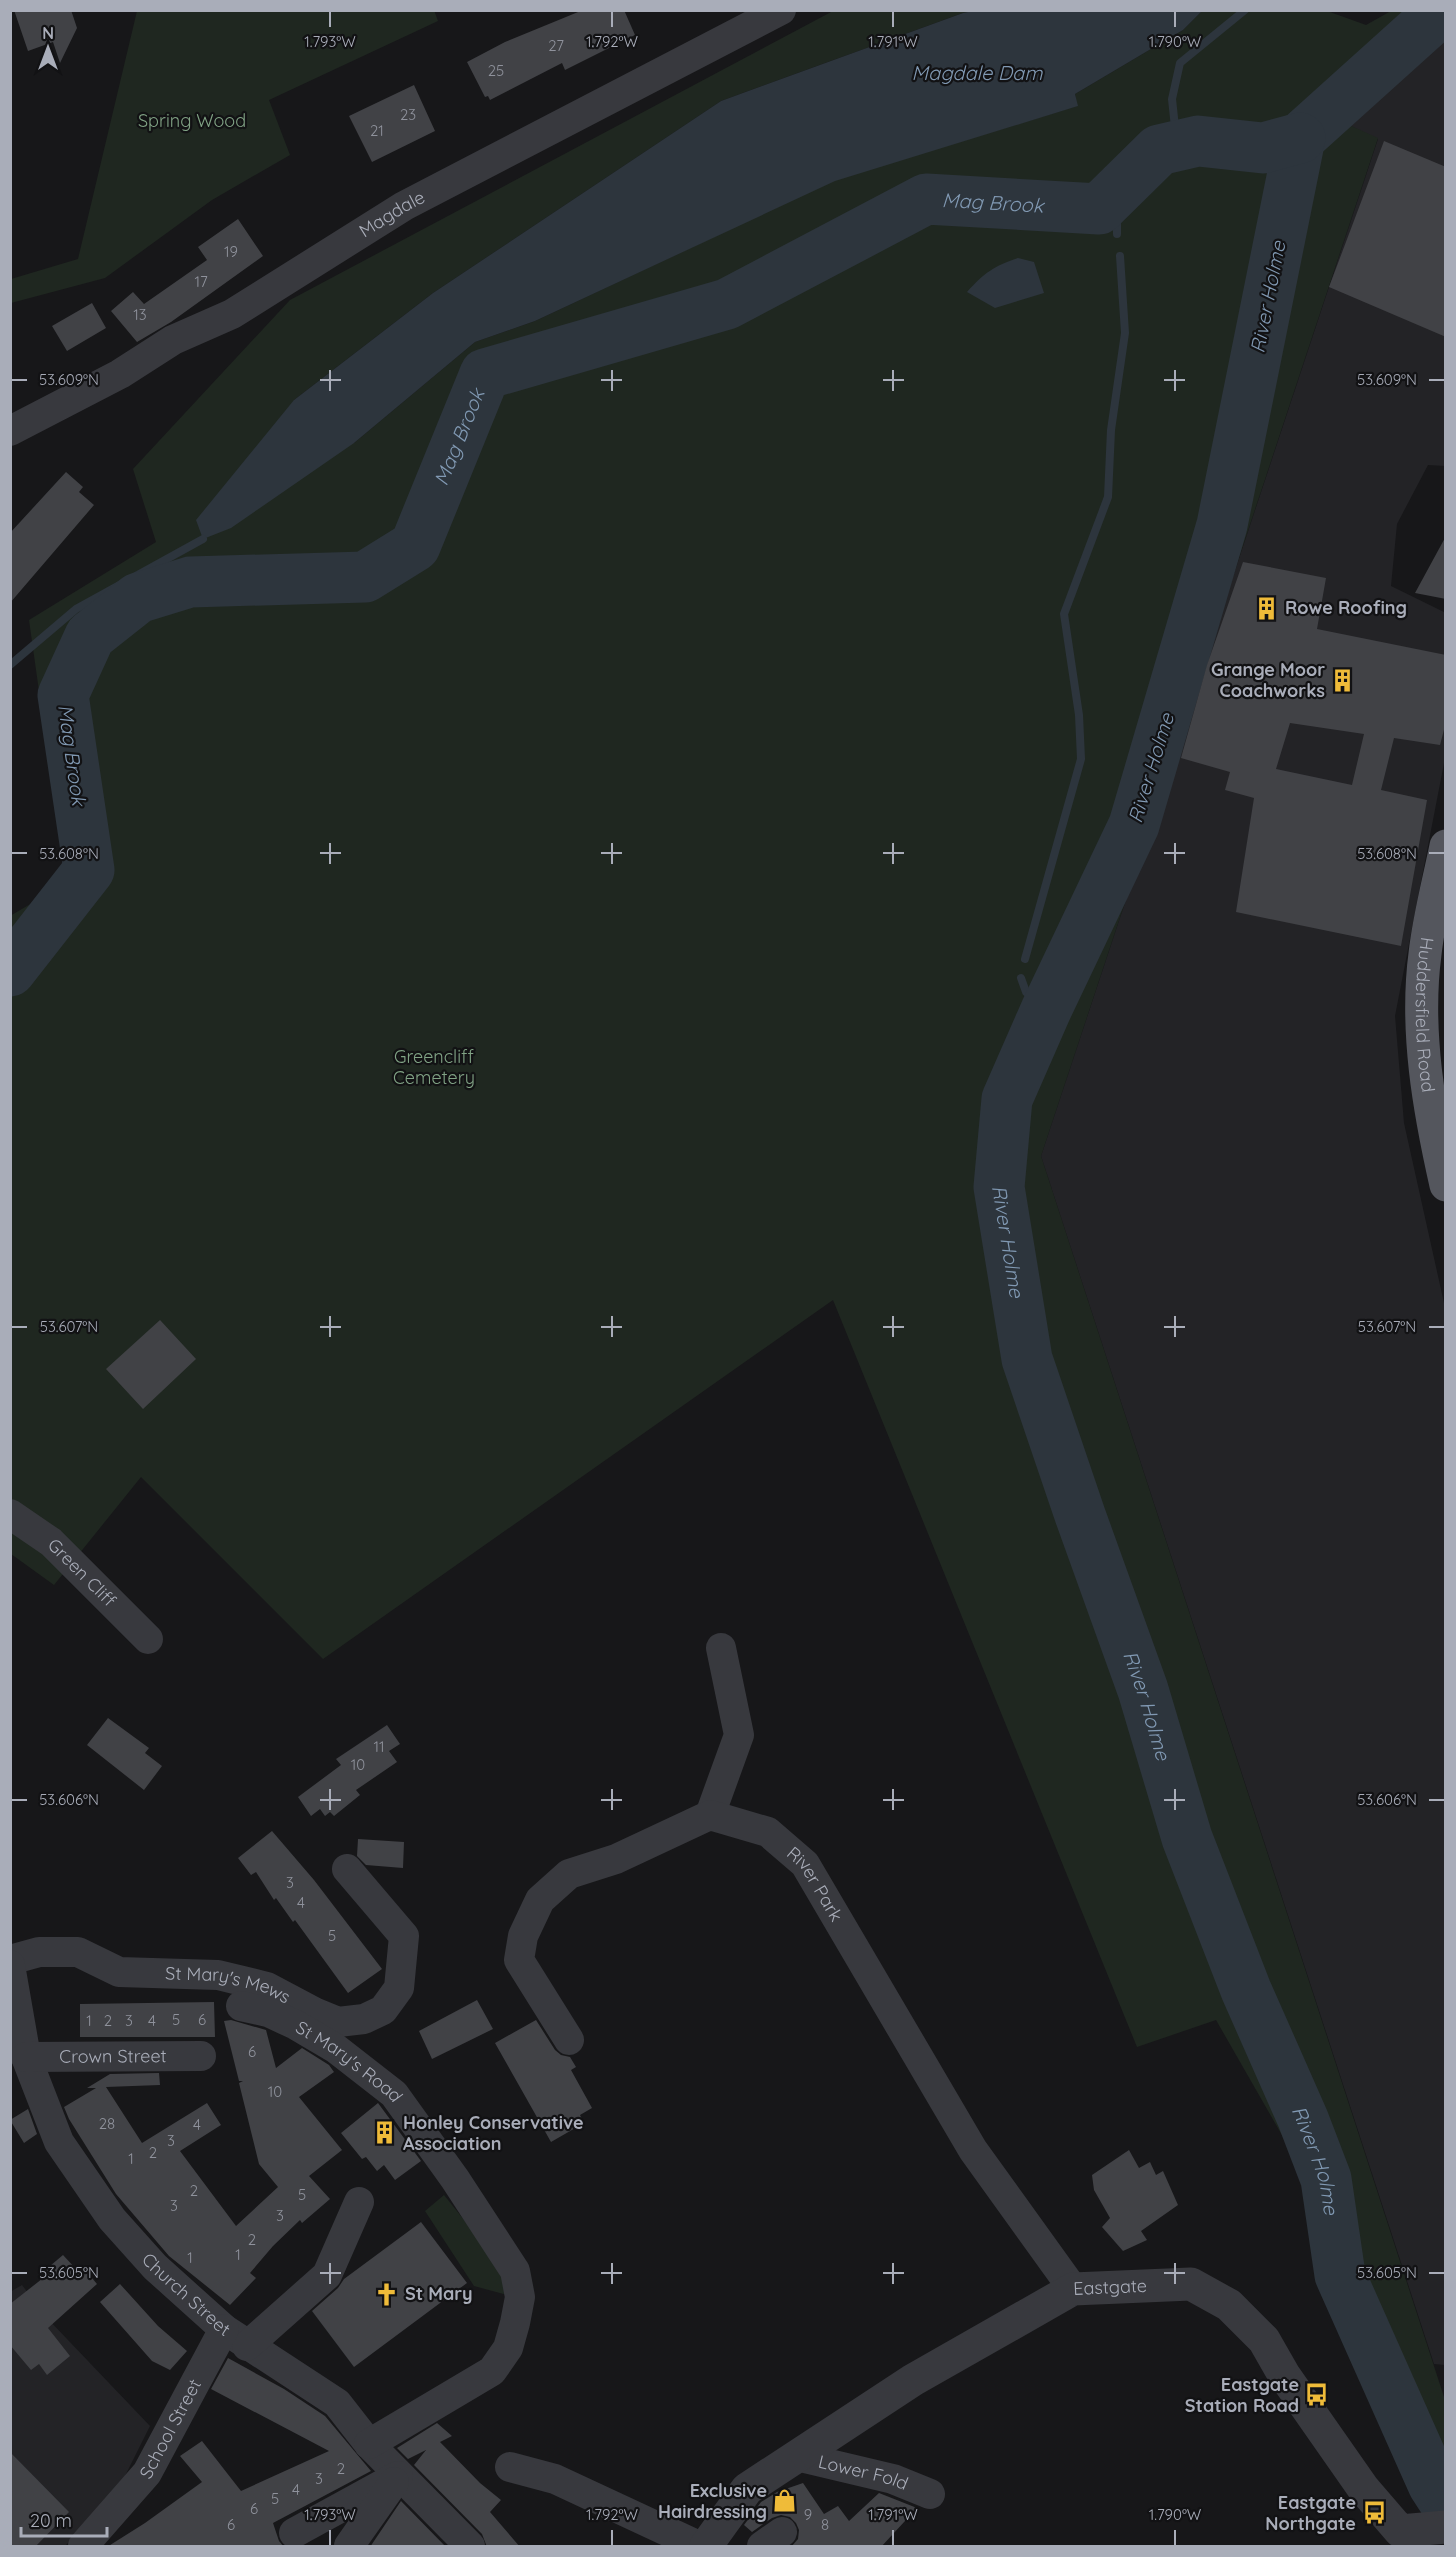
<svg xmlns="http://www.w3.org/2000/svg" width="1456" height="2557" font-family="Quicksand,sans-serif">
<rect width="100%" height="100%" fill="#171719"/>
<path fill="#232326" d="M1445,34v432l-17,-1 -31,59 -6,62 55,27 -1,145 -50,258 9,107 42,189 -1,1053 -11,-1 -393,-1208 337,-1017 -32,-15z
M22,2285l25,33 103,108 -31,62 -18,23 -36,35h-54l-1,-254z"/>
<path fill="#1f2720" d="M137,11l297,-1 4,11 -169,79 21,55 -78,45 -107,78 -94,25v-24l67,-20z
M833,11h145l-15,2 -242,88 -288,192 -139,107 60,43 121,-101 60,-21 300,-141 242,-74 -2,-12 108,-64 19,-19h125l39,14 25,-14h40l-76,63 -8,50 31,14 -337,1018 404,1244v66l-30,26 -66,-150 -54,-184 -79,-138 -79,27 -304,-747 -510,359 -182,-182 -87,108 -43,-31 -1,-638 56,-33 -37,-263 127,-78 -23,-73 157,-169z
M444,2195l62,77 5,24 -37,-10 -49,-75z"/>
<path fill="#2d353d" d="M978,10l224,1 -19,19 -108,64 3,12 -243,75 -300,140 -60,21 -121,101 -123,85 -28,11 -7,-19 98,-120 139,-107 288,-192 242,-88z
M1018,258l16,4 10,31 -49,15 -28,-16c17,-19 27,-26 51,-34z"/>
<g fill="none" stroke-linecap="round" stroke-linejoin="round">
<path stroke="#2d353d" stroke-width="8" d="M1177,146l-5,-47 8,-36 65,-53
M1117,190v44
M128,580l10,18
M10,665l66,-56 127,-70
M1025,959l56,-200 -2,-44 -15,-101 44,-117 3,-67 14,-97 -5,-77
M1021,978l5,14 20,18"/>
<g stroke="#2d353d" stroke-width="51">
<path id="s1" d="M1442,10l-142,128 -78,387 -88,300 -88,185 -39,89 -8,88 28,172 53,156 63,175 44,148 59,152 57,129 23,60 14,96 93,209 13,20"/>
<path id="s2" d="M10,971l79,-101 -26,-175 27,-59 48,-38 52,-16 175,-5 50,-31 70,-172 242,-70 199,-105 173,10 60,-59 39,-9 65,7 37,-10"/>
</g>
</g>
<path fill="#414246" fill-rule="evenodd" d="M14,10h57l6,18 -17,35 -7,-21 -25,9z
M583,10h41l11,25 -70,35 -3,-7 -72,37 -2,-4 -3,1 -18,-35 38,-20z
M414,85l21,46 -63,31 -23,-46z
M1384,141l62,26v170l-117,-50z
M238,219l25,37 -92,66 -34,20 -26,-31 22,-19 11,12 63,-44 -9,-13z
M92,303l14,25 -39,23 -15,-25z
M66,472l17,15 -4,5 15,13 -84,98v-70z
M1446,536v63l-31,-6z
M1243,562l83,16 -9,51 129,26v67l-6,23 -46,-7 -13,52 46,10 -26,146 -165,-34 18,-114 -29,-8 5,-18 -49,-14 26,-93zM1290,723l74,11 -12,51 -76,-16z
M160,1320l36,39 -53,50 -37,-40z
M108,1718l41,30 -4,5 17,13 -18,24 -57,-45z
M387,1725l13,19 -11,7 8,11 -41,28 4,5 -26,21 -4,-4 -5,4 -5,-7 -9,7 -13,-19 43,-32 -5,-6z
M272,1831l42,49 68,89 -34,24 -53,-73 -2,2 -17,-24 -2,2 -18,-28 -5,3 -13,-17z
M358,1839l46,3 -1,26 -37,-3 -9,-9z
M477,2000l16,29 -61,30 -13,-28z
M214,2002l1,35h-135v-33z
M231,2020l35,10 10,38 26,-20 27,17 5,7 -35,25 43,53 -33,26 21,23 -28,24 -2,-3 -27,26 -23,27 6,5 -26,27 -61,-49 -53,-62 -47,-75 -5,-12 32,-19h-9l23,-14 49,-1 1,12 -54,2 36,56 65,-40 14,22 -41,26 56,75 42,-39 -19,-23 -20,-81 4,-2h-4l-15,-60z
M536,2020l19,30 6,5 9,2 6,10 -5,3 21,38 -12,7 4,8 -33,19 -56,-99z
M378,2103l43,58 -26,19 -11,-15 -7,6 -11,-14 -4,2 -21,-26z
M28,2109l9,25 -13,9 -14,-23z
M1129,2150l10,18 11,-6 6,13 7,-4 15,34 -37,26 6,9 -24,11 -21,-24 8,-9 -16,-28 -2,-15z
M421,2222l46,61 -113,84 -42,-56 26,-23 6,-9z
M63,2255l13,14 5,-4 16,19 -49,44 22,28 -23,19 -8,-11 -8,6 -21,-25v-41l37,-29 -3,-4z
M120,2284l38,42 29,25 -17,19 -18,-9 -52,-59z
M228,2358l56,31 41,27 46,55 -98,52 6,18 5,6h-177l38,-24 57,-41 -22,-26 22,-15 39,50 88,-40 -118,-62z
M437,2423l15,13 -12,6 40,41 21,17 -11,12 30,35h-33l-5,-13 -68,-69 12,-15 -18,9 -11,-11z
M10,2452l59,60 -34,35h-25z
M803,2483l21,31 14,-8 11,15 30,-28 38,15 -36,39h-90l7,-8 1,-9 -3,-7 -6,-6 -9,-2 -9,3 -20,14 -8,-7 17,-23 16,-10z
M401,2501l45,46h-76z"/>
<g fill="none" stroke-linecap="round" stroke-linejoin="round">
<g stroke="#38393e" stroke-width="30">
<path id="s3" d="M10,431l110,-57 53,-34 59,-26 172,-108 377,-196"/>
<path id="s4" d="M10,1514l41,28 97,97"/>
<path d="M710,1815l29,-80 -18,-87"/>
<path id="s5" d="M10,1960l29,-8h39l41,20 99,3 49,12 49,26 22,9 26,-3 19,-9 16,-22 5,-52 -57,-67"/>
<path id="s6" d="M10,1965l16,92 33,85 53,77 43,48 69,62 113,74 32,41 101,102"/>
<path id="s7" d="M241,2006l27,6 28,13 39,23 59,46 61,85 60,92 5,26 -5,26 -7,25 -16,23 -123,73"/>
<path id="s8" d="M569,2040l-50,-80 4,-24 17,-36 29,-26 47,-15 94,-44 58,17 37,32 168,286 100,139"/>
<path id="s9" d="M26,2057l175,-1"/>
<path d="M247,2346l80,-71 32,-73"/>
<path id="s10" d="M796,2456l97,23 37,15"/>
<path d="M510,2467l45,12 144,67"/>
<path d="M294,2533l104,-57"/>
<path id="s11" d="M83,2546l64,-73 77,-144"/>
<path d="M349,2546l45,-64"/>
<path d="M762,2546l20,-14"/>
</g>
<path stroke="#38393e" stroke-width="33" id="s12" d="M706,2546l41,-57 166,-109 160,-91 118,-5 38,21 35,35 20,35 79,113 37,43 46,-4"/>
<path stroke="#54565d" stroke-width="33" id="s13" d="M1446,846c-7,35 -17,71 -21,108 -10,76 4,156 21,231"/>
</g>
<path fill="none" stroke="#a9adb9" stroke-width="2" d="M330,12v15M612,12v15M893,12v15M1175,12v15M330,370v21M612,370v21M893,370v21M1175,370v21M12,380h15M320,380h21M601,380h21M883,380h21M1164,380h21M1429,380h15M330,843v21M612,843v21M893,843v21M1175,843v21M12,853h15M320,853h21M601,853h21M883,853h21M1164,853h21M1429,853h15M330,1316v21M612,1316v21M893,1316v21M1175,1316v21M12,1327h15M320,1327h21M601,1327h21M883,1327h21M1164,1327h21M1429,1327h15M330,1789v21M612,1789v21M893,1789v21M1175,1789v21M12,1800h15M320,1800h21M601,1800h21M883,1800h21M1164,1800h21M1429,1800h15M330,2263v21M612,2263v21M893,2263v21M1175,2263v21M12,2273h15M320,2273h21M601,2273h21M883,2273h21M1164,2273h21M1429,2273h15M330,2530v15M612,2530v15M893,2530v15M1175,2530v15"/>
<defs>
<symbol id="building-bare" viewBox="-9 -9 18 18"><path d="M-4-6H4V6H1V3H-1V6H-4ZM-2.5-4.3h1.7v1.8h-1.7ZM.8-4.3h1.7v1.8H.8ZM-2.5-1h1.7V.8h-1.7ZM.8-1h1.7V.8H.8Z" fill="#efbb39" stroke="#121214" stroke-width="2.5" paint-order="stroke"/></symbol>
<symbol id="church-bare" viewBox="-9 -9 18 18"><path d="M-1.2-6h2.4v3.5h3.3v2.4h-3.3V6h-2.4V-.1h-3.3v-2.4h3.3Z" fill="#efbb39" stroke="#121214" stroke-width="2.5" paint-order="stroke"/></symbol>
<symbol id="bus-bare" viewBox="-9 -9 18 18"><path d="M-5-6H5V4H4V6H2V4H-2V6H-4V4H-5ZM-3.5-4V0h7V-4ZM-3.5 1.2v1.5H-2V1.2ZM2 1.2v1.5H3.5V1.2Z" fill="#efbb39" stroke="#121214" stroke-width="2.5" paint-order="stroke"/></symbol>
<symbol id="shop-bare" viewBox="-9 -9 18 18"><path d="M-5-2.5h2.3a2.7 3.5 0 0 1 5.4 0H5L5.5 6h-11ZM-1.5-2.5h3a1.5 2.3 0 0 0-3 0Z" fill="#efbb39" stroke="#121214" stroke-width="2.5" paint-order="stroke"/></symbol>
</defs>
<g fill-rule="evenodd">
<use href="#building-bare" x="1250" y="592" width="33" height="33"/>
<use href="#building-bare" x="1326" y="664" width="33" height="33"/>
<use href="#building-bare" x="368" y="2116" width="33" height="33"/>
<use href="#church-bare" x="370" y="2278" width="33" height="33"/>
<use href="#bus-bare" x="1300" y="2378" width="33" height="33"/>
<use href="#shop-bare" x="768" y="2484" width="33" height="33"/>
<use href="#bus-bare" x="1358" y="2496" width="33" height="33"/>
</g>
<g text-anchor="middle" stroke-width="4.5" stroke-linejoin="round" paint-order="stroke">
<g font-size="15" fill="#8f929c">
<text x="556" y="51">27</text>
<text x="496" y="76">25</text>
<text x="408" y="120">23</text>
<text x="377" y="136">21</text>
<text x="231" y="257">19</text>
<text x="201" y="287">17</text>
<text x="140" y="320">13</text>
<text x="379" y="1752">11</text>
<text x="358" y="1770">10</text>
<text x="290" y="1888">3</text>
<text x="301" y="1908">4</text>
<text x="332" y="1941">5</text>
<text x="176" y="2025">5</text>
<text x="202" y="2025">6</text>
<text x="89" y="2026">1</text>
<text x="108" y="2026">2</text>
<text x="129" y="2026">3</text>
<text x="152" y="2026">4</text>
<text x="252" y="2057">6</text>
<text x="275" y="2097">10</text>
<text x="107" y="2129">28</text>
<text x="197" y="2130">4</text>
<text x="171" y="2146">3</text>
<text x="153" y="2158">2</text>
<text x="131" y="2164">1</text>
<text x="194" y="2196">2</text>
<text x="302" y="2200">5</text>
<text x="174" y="2211">3</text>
<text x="280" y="2221">3</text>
<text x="252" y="2245">2</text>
<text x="238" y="2260">1</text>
<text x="190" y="2263">1</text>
<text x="341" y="2474">2</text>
<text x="319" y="2484">3</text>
<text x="296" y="2495">4</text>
<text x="275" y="2504">5</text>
<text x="254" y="2514">6</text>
<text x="808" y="2520">9</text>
<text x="231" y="2530">6</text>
<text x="825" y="2530">8</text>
</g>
<g font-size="18" fill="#81a385" stroke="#121214">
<text x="192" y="127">Spring Wood</text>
<text x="434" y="1063">Greencliff<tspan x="434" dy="21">Cemetery</tspan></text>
</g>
<g font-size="18" fill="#a9adb9" stroke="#121214">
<text dy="6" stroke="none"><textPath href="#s3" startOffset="440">Magdale</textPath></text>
<text dy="6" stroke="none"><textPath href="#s13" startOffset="171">Huddersfield Road</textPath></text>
<text dy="6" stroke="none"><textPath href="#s4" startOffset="93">Green Cliff</textPath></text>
<text dy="6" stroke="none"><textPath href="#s8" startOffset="482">River Park</textPath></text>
<text dy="6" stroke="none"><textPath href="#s5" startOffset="225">St Mary's Mews</textPath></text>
<text dy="6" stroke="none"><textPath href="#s9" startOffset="87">Crown Street</textPath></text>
<text dy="6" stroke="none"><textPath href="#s7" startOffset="123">St Mary's Road</textPath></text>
<text dy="6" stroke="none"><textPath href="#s12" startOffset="490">Eastgate</textPath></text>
<text dy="6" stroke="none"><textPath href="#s6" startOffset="384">Church Street</textPath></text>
<text dy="6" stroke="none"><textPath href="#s11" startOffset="147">School Street</textPath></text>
<text dy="6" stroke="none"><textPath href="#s10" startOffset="69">Lower Fold</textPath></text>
</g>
<g font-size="18" font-weight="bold" fill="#a9adb9" stroke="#121214" text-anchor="end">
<text x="1285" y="614" text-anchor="start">Rowe Roofing</text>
<text x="1325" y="676">Grange Moor<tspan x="1325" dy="21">Coachworks</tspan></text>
<text x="403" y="2129" text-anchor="start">Honley Conservative<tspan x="403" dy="21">Association</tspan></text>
<text x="405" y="2300" text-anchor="start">St Mary</text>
<text x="1299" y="2391">Eastgate<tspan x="1299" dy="21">Station Road</tspan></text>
<text x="767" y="2497">Exclusive<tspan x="767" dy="21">Hairdressing</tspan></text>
<text x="1356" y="2509">Eastgate<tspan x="1356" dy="21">Northgate</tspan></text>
</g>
<g font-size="20" font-style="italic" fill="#8199b3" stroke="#121214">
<text x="977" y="80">Magdale Dam</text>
<text dy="7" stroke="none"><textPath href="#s2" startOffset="1449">Mag Brook</textPath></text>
<text transform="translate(1268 297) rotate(-79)" y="7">River Holme</text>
<text dy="7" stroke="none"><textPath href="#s2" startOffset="837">Mag Brook</textPath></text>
<text transform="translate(72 755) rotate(82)" y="7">Mag Brook</text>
<text transform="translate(1151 768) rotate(-73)" y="7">River Holme</text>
<text dy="7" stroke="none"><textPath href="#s1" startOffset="1344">River Holme</textPath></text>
<text dy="7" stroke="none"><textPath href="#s1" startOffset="1830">River Holme</textPath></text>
<text dy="7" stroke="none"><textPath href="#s1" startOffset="2316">River Holme</textPath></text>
</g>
</g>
<g font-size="15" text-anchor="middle" fill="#a9adb9" stroke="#121214" stroke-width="4.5" stroke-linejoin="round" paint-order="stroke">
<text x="330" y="47">1.793°W</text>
<text x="612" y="47">1.792°W</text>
<text x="893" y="47">1.791°W</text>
<text x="1175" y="47">1.790°W</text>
<text x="69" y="385">53.609°N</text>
<text x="1387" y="385">53.609°N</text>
<text x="69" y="859">53.608°N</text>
<text x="1387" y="859">53.608°N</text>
<text x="69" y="1332">53.607°N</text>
<text x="1387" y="1332">53.607°N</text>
<text x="69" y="1805">53.606°N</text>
<text x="1387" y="1805">53.606°N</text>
<text x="69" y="2278">53.605°N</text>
<text x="1387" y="2278">53.605°N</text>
<text x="330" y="2520">1.793°W</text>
<text x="612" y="2520">1.792°W</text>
<text x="893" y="2520">1.791°W</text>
<text x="1175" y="2520">1.790°W</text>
</g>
<rect width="1456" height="2557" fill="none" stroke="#a9adb9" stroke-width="24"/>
<g transform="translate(48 48)" stroke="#121214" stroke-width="4.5" paint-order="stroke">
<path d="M0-4.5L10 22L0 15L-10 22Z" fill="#a9adb9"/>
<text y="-9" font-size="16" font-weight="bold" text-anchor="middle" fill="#a9adb9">N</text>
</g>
<path d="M21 2527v9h86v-9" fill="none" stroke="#a9adb9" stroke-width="3"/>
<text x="30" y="2527" font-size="18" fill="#a9adb9" stroke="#121214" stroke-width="4.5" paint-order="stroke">20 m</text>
</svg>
